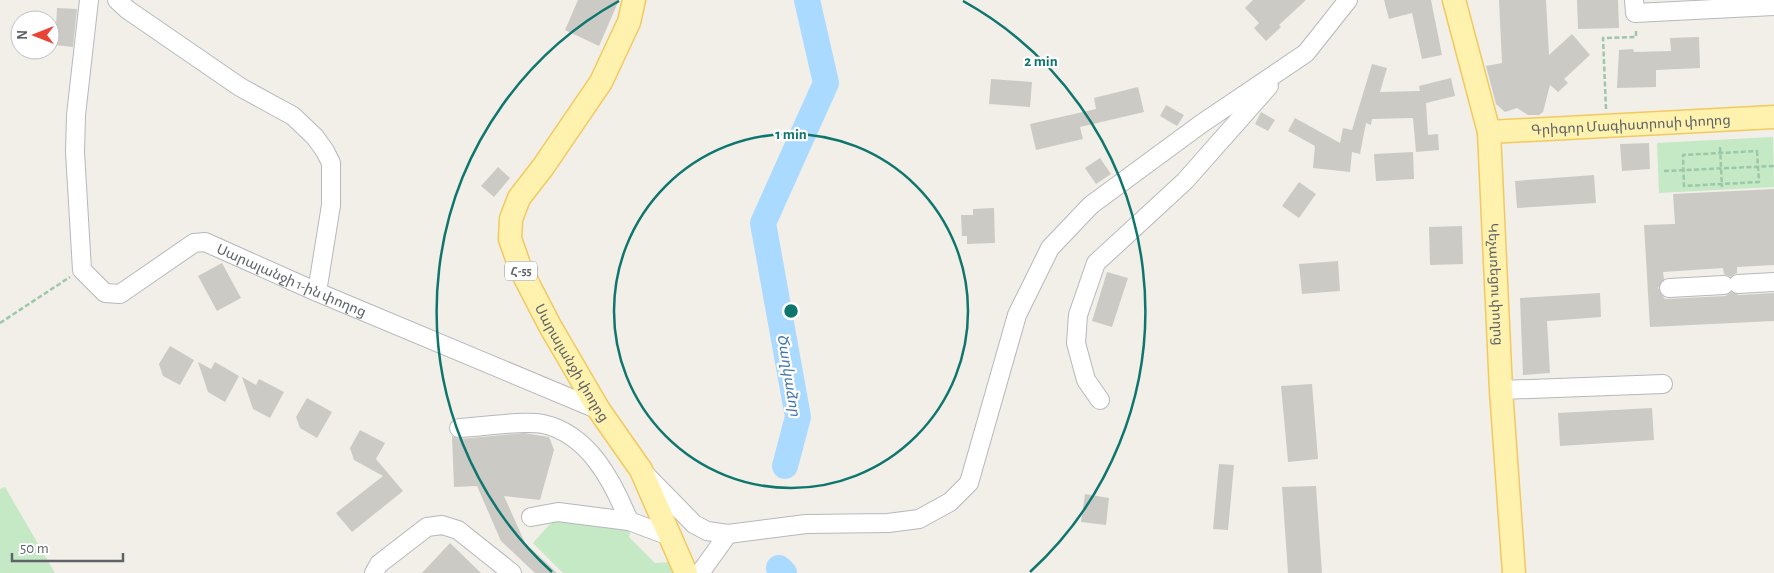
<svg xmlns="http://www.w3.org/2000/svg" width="1774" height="573" font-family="'Alegreya Sans','Noto Sans Armenian',sans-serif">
<rect width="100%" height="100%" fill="#f1efe8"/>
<path fill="#c5e8c5" d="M1773,137l1,50 -115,6 -2,-50z
M5,487l50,86h-55v-84z
M562,519l69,10 -2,8 26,26 17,-1 2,11h-111l-30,-30 17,-19z"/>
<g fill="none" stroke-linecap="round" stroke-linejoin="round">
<path stroke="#aadaff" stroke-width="26" d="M785,466l13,-49 -35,-194 63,-140 -19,-83
M779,568l5,5"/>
</g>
<path fill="#cccac5" d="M578,0h41l-20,46 -34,-16z
M1253,0h53l-27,25 2,2 -15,14 -12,-13 5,-5 -14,-15z
M1384,0h47l11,55 -20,4 -10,-46 -23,6z
M1499,0h47l3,55 23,-21 18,21 -26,24 4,4 -10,9 -8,-7 -7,27 -4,3h-11l-11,-7 -12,4 -9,-8 -10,-38 16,-3z
M1577,0h41l1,28 -41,1z
M57,8l20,1 -4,38 -18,-2z
M1699,37l1,31 -44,2v17l-39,1 2,-38 14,-1 1,3 37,-1 -1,-13z
M1372,64l15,4 -7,24 40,-1 -1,-5 32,-8 4,18 -29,7 2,32 10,-1 1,16 -23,2 -3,-34 -41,1 -1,6 -5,-2 -6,31 -8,-2 -2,20 -37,-4 2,-22 -27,-15 7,-13 45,25 3,-15 9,2z
M991,79l41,3 -2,25 -41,-3z
M1138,87l6,25 -64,15 3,12 -47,11 -6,-26 66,-15 -2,-11z
M1166,105l18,10 -7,11 -17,-10z
M1261,112l14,8 -7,11 -13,-7z
M1649,143l1,26 -28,2 -2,-27z
M1413,152l1,27 -38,2 -2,-27z
M1100,158l11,16 -15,10 -11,-16z
M498,167l12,11 -16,19 -13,-11z
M1594,175l2,28 -79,5 -2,-27z
M1299,182l17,12 -17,24 -17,-12z
M1774,189v76l-37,2v6l-7,4 -6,-3 -1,-6 -60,4 1,7 -6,9 7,11 60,-3 7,-4 7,3 35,-2v28l-124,6 -6,-102 31,-1 -2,-30z
M994,208l1,35 -28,1v-8h-5l-1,-21h12v-6z
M1462,226l1,38 -33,1 -1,-38z
M1338,261l2,30 -38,3 -3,-30z
M222,263l19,35 -24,13 -19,-35z
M1107,272l21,6 -16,49 -20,-6z
M1600,293l1,24 -54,4 3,52 -27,2 -3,-77z
M170,346l24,14 -14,25 -17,-9 -4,-12z
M198,362l13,7 4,-7 24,14 -14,26 -17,-10z
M242,377l14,8 3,-6 25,13 -14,26 -17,-9z
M1312,384l6,75 -30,3 -7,-76z
M307,398l25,14 -15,26 -17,-10 -4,-11z
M1652,408l2,32 -94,6 -2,-33z
M360,430l25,13 -9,16 27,32 -51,41 -16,-19 47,-37 -29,-16 -4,-12z
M524,433l25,4 5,13 -14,50 -36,-4 21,47 32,30h-22l-34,-32 -24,-55 -23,1 -2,-51 8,3z
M1219,464l15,1 -6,65 -15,-1z
M1316,486l6,87h-34l-6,-86z
M1085,494l24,4 -3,27 -25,-3z
M450,543l31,30h-59z"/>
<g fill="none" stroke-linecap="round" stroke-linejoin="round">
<defs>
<g id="minor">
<path id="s1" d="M89,0l-13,115 -1,37 7,118 23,23 15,1 74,-51 11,-1 112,50 282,118"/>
<path d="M117,0l11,10 112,77 53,29 22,21 10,14 6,12v42l-14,87"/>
<path d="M1634,0l1,13 139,-7"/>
<path d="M1738,284l36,-2"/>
<path d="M1669,288l55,-3"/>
<path d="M1501,390l162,-6"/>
<path d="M1100,400l-14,-20 -10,-37 2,-28 18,-52 89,-82 84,-95"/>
<path d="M459,428c23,-1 63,-8 84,-4 46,10 70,58 86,97"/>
<path d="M647,476l47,48 13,7 21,3 78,-10 82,-1 31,-4 31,-17 19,-19 48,-168 33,-67 41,-43 110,-81 105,-71 42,-53"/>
<path d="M531,517l27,-5 71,9 43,16"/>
<path d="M374,573l5,-9 48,-37 15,-2 16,5 54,43"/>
<path d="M700,573l28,-39"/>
</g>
<g id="major">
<path id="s2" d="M634,0l-5,22 -28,60 -58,85 -24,31 -8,21 -1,20 11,31 29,56 49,84 42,60 45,103"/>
<path id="s3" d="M1454,0l35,132 12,258 13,183"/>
<path id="s4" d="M1489,132l285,-15"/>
</g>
</defs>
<use href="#minor" stroke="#b5b8bc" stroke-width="20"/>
<use href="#major" stroke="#f2c960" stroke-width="25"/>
<path stroke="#9cc7a9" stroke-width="2.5" stroke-dasharray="5 2.5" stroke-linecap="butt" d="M1606,109l-3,-71 33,-1v-7
M1720,147l2,40
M1757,151l2,31 -75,4 -1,-31z
M1664,171l110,-5
M0,323l70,-46"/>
<use href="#minor" stroke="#fff" stroke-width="18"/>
<use href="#major" stroke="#fff2af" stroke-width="22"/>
</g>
<g fill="none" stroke="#0f766e" stroke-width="2.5">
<circle cx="791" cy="311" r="177"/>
<path d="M552 572A354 354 0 0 1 619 1M963 1A354 354 0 0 1 1030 572"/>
</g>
<g text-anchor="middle" stroke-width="4.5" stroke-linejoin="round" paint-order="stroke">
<rect fill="#fff" stroke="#8f9295" stroke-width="1" x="505" y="261.5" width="32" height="19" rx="4"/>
<g font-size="12" font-weight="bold" fill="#5f6368">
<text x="521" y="275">Հ-55</text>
</g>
<g font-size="14" fill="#5f6368" stroke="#fff">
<text dy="5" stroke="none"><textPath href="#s4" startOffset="142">Գրիգոր Մագիստրոսի փողոց</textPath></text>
<text dy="5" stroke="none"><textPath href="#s1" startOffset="514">Սարալանջի 1-ին փողոց</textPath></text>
<text dy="5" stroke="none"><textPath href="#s3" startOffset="289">Կեչառեցու փողոց</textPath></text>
<text dy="5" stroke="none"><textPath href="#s2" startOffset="412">Սարալանջի փողոց</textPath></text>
</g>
<g font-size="15" font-style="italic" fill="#4174aa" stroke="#fff">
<text transform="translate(789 375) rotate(81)" y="5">Ծաղկաձոր</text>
</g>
</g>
<circle cx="791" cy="311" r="8" fill="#0f766e" stroke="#fff" stroke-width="2.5"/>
<g font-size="15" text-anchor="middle" font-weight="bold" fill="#0f766e" stroke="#fff" stroke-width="4.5" stroke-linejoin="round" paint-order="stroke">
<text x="1041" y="66">2 min</text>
<text x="791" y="139">1 min</text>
</g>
<g transform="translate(35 35) rotate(270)"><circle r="24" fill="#ffffff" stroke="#bfc1c3"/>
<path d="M0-4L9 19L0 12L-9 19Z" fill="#ea4335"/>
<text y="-8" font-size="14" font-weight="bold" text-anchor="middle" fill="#5f6368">N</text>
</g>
<path d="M12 553v8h111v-8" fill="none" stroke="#5f6368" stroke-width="2.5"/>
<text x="20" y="553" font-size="15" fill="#5f6368" stroke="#ffffff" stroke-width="4" paint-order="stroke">50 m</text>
</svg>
